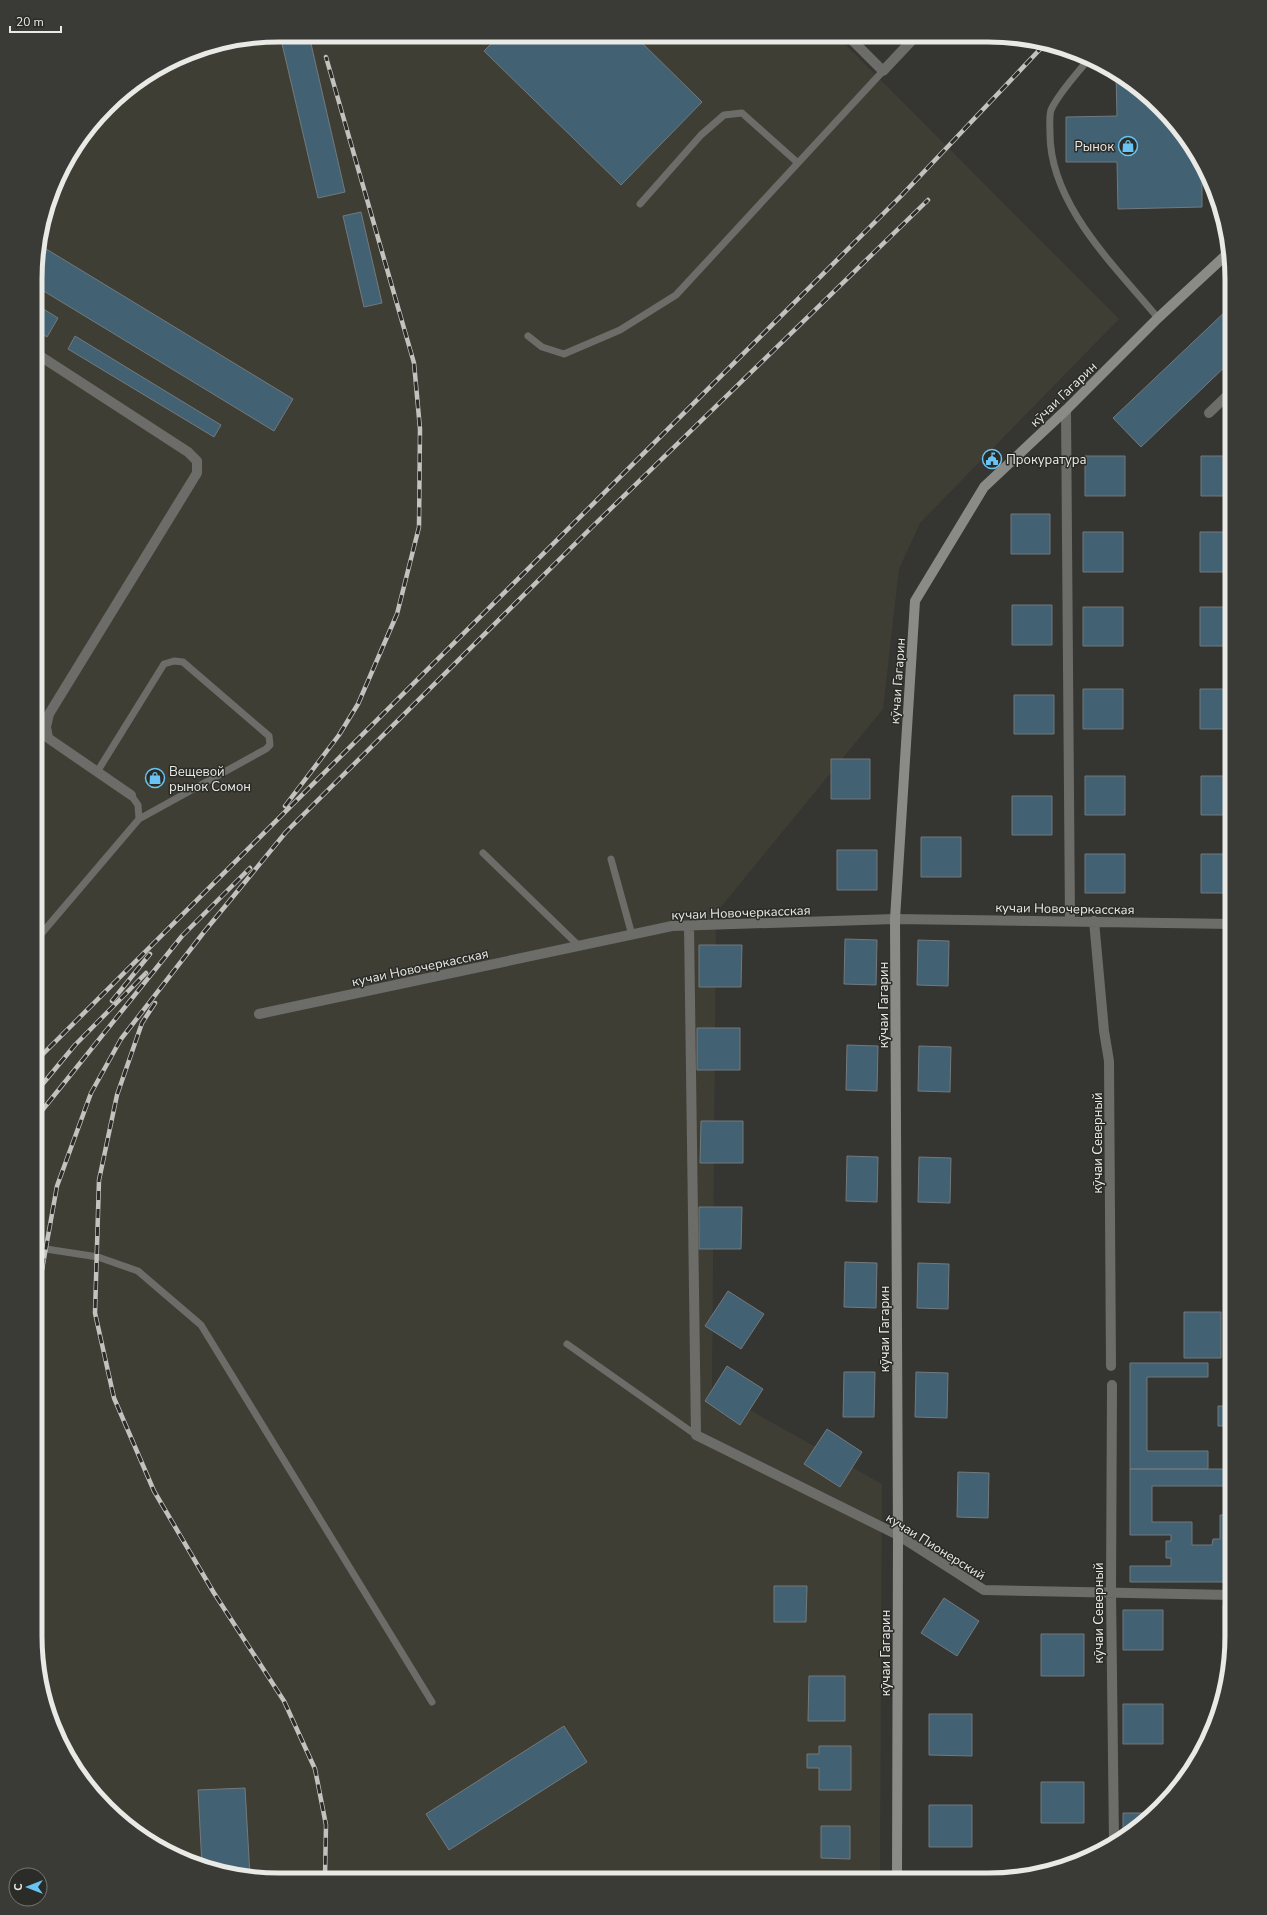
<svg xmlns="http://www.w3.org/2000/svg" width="1267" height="1915" font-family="'Nunito Sans',sans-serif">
<rect width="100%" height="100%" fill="#353531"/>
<path fill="#3f3e35" d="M279,35l559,2 281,282 -199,204 -21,46 -16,140 -167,204 -4,476 170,95 -2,396 -633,-2 -61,-16 -56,-32 -45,-45 -31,-55 -19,-94 2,-1389 31,-90 50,-62 82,-47z"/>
<path fill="#426273" stroke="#73797c" d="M280,35h29l36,157 -27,6z
M499,36h136l67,66 -81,83 -137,-134z
M862,37h16l-9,7z
M1116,74l21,11 45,45 20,35v42l-84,2 -1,-47h-51v-45l51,-1z
M361,212l21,91 -18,4 -21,-91z
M38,244l255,155 -19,32 -237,-144z
M37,305l21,13 -11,19 -10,-6z
M1229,308h3v52l-91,87 -28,-29z
M75,336l146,89 -7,12 -146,-88z
M1085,456h40v40h-40z
M1201,456h31v40h-31z
M1011,514h39v40h-39z
M1083,532h40v40h-40z
M1200,532h32v40h-32z
M1012,605h40v40h-40z
M1083,607h40v39h-40z
M1200,607h32v39h-32z
M1083,689h40v40h-40z
M1200,689h32v40h-32z
M1014,695h40v39h-40z
M831,759h39v40h-39z
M1085,776h40v39h-40z
M1201,776h31v39h-31z
M1012,796h40v39h-40z
M921,837h40v40h-40z
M837,850h40v40h-40z
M1085,854h40v39h-40z
M1201,854h31v39h-31z
M845,939l32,1 -1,45 -32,-1z
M918,940l31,1 -1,45 -31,-1z
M699,945h43l-1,42h-42z
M697,1028h43v42h-43z
M847,1045l31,1 -1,45 -31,-1z
M919,1046l32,1 -1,45 -32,-1z
M701,1121h42v42h-43z
M847,1156l31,1 -1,45 -31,-1z
M919,1157l32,1 -1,45 -32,-1z
M699,1207h43l-1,42h-42z
M845,1262l32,1 -1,45 -32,-1z
M918,1263l31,1 -1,45 -31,-1z
M728,1291l36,23 -23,35 -36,-23z
M1184,1312h37v46h-37z
M1130,1363h78v14h-61v74h61v18h-78z
M727,1366l36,23 -23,36 -35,-24z
M844,1372h31l-1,45h-31z
M916,1372l32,1 -1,45 -32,-1z
M1227,1388h5v56h-5v-18h-9v-20h9z
M827,1429l35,23 -22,35 -36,-23z
M1130,1469h102v17h-80v36h40v23h20l1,-6h7v-24h12l-1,67h-101v-16h41v-8h-5v-17h5v-6h-41z
M958,1472l31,1 -1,45 -31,-1z
M774,1586h33l-1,36h-32z
M944,1598l35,23 -22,35 -36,-23z
M1223,1605h8v40h-8z
M1123,1610h40v40h-40z
M1041,1634h43v42h-43z
M809,1676h36v45h-37z
M1123,1704h40v40h-40z
M929,1714h43v42l-43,-1z
M564,1726l23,36 -138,88 -23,-36z
M819,1746h32v44h-32v-22h-12v-14h12z
M1041,1782h43v41h-43z
M245,1788l5,88h-10l-38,-10 -4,-76z
M929,1805h43v42h-43z
M1123,1813h32l-6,7 -26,16z
M821,1826h29v33l-29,-1z"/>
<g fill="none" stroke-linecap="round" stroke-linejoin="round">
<path stroke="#6c6c69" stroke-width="7" d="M1087,61c-11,14 -29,33 -36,49 -2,6 -1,16 -1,22 -1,72 65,134 108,186
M640,204l61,-69 23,-20 18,-2 56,50
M528,336l14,11 22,7 56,-24 56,-35 207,-224
M97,772l67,-108 10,-3 9,1 86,74 1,9 -4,4 -127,70
M483,853l96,93
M611,859l21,76
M36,940l103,-121 -1,-14 -7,-10
M36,1252l10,-3 52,8 40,14 63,54 231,377
M567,1344l129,91"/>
<path stroke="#6c6c69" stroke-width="10" d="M849,37l34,34 32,-34
M37,354l151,98 9,9v12l-148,241 -3,13 2,11 83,57
M1066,410l4,511
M1209,413l23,-22
M1094,921l10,110 5,30 2,305
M689,926l7,509 202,100 86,55 247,5
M259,1014l413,-88 223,-7 337,5
M1112,1385l-1,207 3,250"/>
<path stroke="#8a8a86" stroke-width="10" d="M897,1880l1,-345 -3,-616 20,-318 69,-114 82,-77 92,-92 69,-64"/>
<defs>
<path id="rail" d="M285,806l54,-71 19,-31 39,-90 22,-87 1,-98 -6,-66 -88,-306
M112,1001l38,-47
M155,1003l-13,20 -25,72 -18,85 -4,133 19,85 40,93 60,102 70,108 31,68 11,56 -1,53
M36,1061l865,-865 144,-152
M36,1092l39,-47 71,-72
M36,1118l146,-182 68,-68
M40,1663v-382l17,-95 34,-93 30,-54 83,-107 82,-100 306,-305 336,-327"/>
</defs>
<use href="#rail" stroke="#c2c2be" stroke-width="4.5"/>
<use href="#rail" stroke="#2b2b27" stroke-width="3" stroke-dasharray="9" stroke-linecap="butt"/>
</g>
<defs>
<symbol id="shop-ring" viewBox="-11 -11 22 22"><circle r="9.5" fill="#2b2b27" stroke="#69c4f1" stroke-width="1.5"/><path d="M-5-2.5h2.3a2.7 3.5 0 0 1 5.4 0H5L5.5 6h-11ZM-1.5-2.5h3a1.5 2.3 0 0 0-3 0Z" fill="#69c4f1"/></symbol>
<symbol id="civic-ring" viewBox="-11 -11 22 22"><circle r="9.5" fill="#2b2b27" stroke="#69c4f1" stroke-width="1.5"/><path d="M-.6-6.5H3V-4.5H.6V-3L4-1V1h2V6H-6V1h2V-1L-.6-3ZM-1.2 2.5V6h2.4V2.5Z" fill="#69c4f1"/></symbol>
</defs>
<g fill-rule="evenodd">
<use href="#shop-ring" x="1117" y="135" width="22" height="22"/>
<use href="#civic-ring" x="981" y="448" width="22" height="22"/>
<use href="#shop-ring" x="144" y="767" width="22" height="22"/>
</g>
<g text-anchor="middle" stroke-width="3" stroke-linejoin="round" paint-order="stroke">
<g font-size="13" fill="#e9e9e6" stroke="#2b2b27" text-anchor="start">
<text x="1114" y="151" text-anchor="end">Рынок</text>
<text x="1006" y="464">Прокуратура</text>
<text x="169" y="776">Вещевой<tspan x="169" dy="15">рынок Сомон</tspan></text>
</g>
<g font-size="13" fill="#e9e9e6" stroke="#2b2b27">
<text transform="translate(1063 394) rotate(-44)" y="5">кӯчаи Гагарин</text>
<text transform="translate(897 681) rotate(-86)" y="5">кӯчаи Гагарин</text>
<text transform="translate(1065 908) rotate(1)" y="5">кучаи Новочеркасская</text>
<text transform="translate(741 912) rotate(-2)" y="5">кучаи Новочеркасская</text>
<text transform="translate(420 967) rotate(-12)" y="5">кучаи Новочеркасская</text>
<text transform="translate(883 1005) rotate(-90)" y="5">кӯчаи Гагарин</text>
<text transform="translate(1097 1143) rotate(-90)" y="5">кӯчаи Северный</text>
<text transform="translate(884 1329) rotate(-90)" y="5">кӯчаи Гагарин</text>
<text transform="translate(936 1546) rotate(32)" y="5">кучаи Пионерский</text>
<text transform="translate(1098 1613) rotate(-90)" y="5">кӯчаи Северный</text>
<text transform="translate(885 1653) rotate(-90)" y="5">кӯчаи Гагарин</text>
</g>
</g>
<path d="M0 0H1267V1915H0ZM279 42H988A237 237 0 0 1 1225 279V1636A237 237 0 0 1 988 1873H279A237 237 0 0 1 42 1636V279A237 237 0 0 1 279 42Z" fill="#3a3a36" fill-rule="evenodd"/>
<path fill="none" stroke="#e9e9e6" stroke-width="5" d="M279 42H988A237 237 0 0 1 1225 279V1636A237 237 0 0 1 988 1873H279A237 237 0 0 1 42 1636V279A237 237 0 0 1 279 42Z"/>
<g transform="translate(28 1887) rotate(270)"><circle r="19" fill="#2b2b27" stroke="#777773"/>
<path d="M0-3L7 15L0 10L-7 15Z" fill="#69c4f1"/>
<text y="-6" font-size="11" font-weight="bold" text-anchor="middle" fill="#e9e9e6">С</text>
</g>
<path d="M10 26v6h51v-6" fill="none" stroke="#e9e9e6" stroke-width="2"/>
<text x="16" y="26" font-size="12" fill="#e9e9e6" stroke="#2b2b27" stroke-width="3" paint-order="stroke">20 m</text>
</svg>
